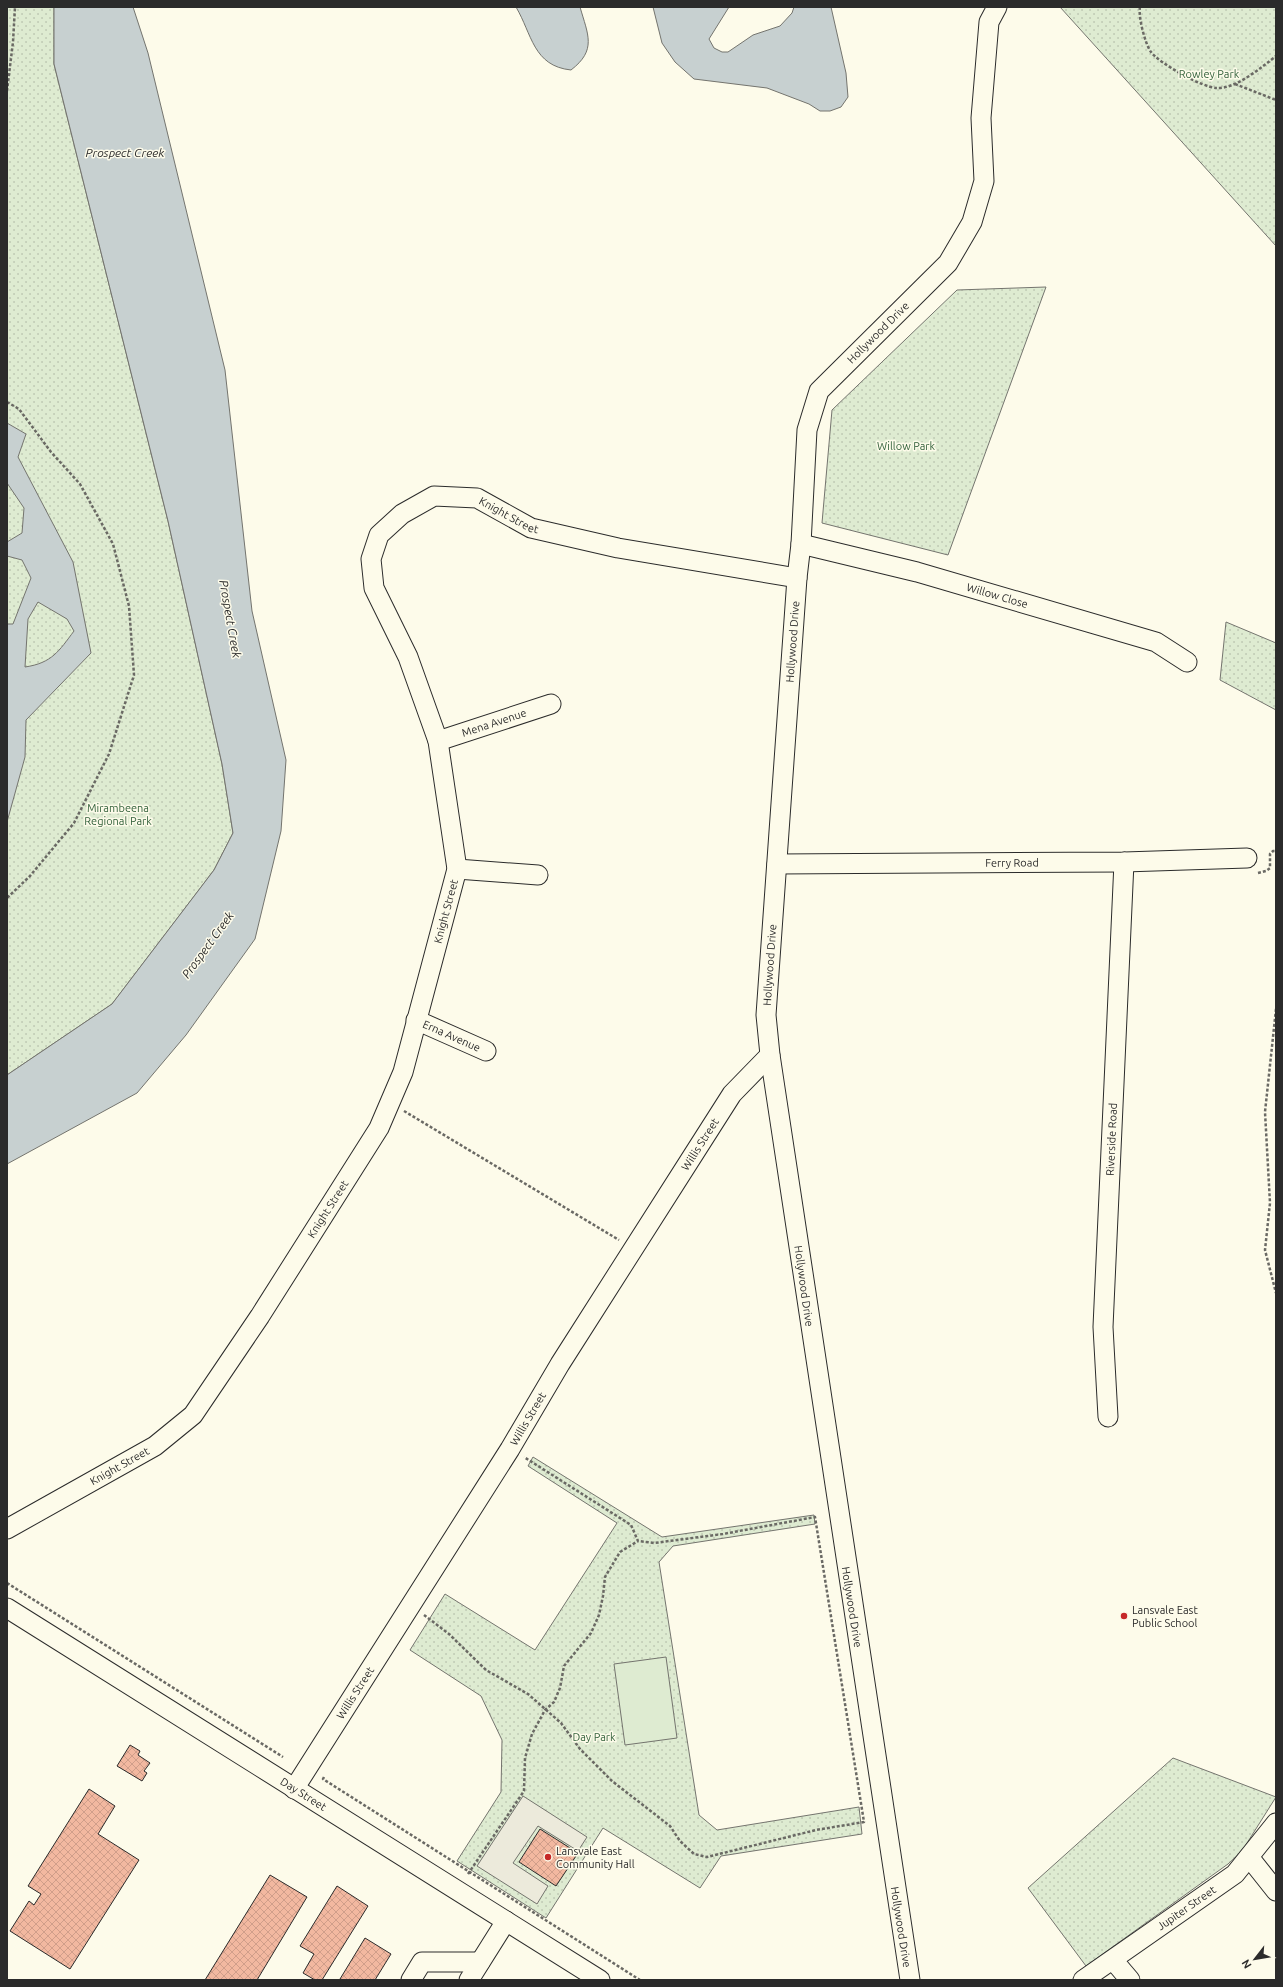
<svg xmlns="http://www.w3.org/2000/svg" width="1283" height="1987" font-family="Ubuntu,sans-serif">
<defs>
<pattern id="park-dots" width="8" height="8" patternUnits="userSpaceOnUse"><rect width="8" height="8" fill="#deebd1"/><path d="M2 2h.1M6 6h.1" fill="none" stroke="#bfcab4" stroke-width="1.8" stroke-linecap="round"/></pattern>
<pattern id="building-cross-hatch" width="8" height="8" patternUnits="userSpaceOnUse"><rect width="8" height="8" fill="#f2b8a0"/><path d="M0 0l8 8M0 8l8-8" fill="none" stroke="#d09e8a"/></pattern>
</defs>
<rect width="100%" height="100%" fill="#fdfbea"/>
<path fill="url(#park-dots)" stroke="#74746e" d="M7,7h47v57l114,457 54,243 11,69 -19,37 -102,134 -105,71z
M1060,7h216v239z
M1046,287l-98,268 -126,-32 10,-113 125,-120z
M1226,622l50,21v67l-56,-30z
M533,1457l129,80 152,-22 1,9 -142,22 -14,16 40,253 18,15 142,-23 3,27 -141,22 -21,32 -97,-60 -57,90 -89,-57 44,-69 1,-52 -21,-44 -71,-46 35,-56 90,56 82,-127 -89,-57z
M1173,1758l103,39 -34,54 -14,13 -142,102 -58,-78z"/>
<path fill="#deebd1" stroke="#74746e" d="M666,1657l11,81 -52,7 -11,-81z"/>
<path fill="#eceadb" stroke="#74746e" d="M523,1796l64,41 -9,14 -40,-25 -25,37 35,23 -11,18 -60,-38z"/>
<path fill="#c7d0d0" stroke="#74746e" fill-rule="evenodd" d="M54,7h79l15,46 77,317 27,241 34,149 -5,71 -26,108 -69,96 -49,58 -130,71v-89l105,-71 102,-134 19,-37 -11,-69 -54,-243 -114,-457z
M516,7h64c8,28 17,43 -9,63 -38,-4 -39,-36 -55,-63z
M653,7h76l-20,32 5,9 8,4h6l25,-17 27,-9 12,-13 2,-6h37l15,66 2,24 -7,10 -11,4h-10l-11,-7 -42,-16 -73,-9 -19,-17 -13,-19z
M7,423l19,11 -8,23 55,105 18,91 -65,67 -1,37 -18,65v-198h6l18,-46 -9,-18 -15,-4v-14l15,-9 2,-25 -17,-25zM38,602l29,17 7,12c-15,20 -22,32 -49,36l3,-48z"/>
<path fill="url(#building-cross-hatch)" stroke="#2b2b2b" d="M130,1745l10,6 -2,4 12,8 -6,8 3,2 -5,8 -25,-15z
M89,1789l26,17 -17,28 41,26 -69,109 -60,-38 19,-30 5,4 7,-11 -13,-8z
M540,1829l38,24 -22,33 -37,-24z
M270,1875l37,22 -50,83h-52z
M337,1886l31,20 -46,74h-7l-12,-7 11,-19 -14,-8z
M365,1938l26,16 -16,26h-32l-3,-1z"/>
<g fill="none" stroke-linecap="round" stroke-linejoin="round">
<defs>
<g id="minor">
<path id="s1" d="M801,544l116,28 239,70 31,20"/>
<path id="s2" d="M438,741l113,-37"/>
<path id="s3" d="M777,864l347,-2 123,-4"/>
<path d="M457,869l81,6"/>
<path id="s4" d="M416,1020l70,31"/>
<path id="s5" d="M1108,1417l-5,-90 21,-465"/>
<path id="s6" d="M7,1529l148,-83 38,-31 67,-99 119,-188 24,-56 54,-203 -19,-128 -30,-84 -34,-69 -3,-29 8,-24 23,-21 32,-18 43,2 54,30 87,20 179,30"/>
<path id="s7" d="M7,1608l593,372"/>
<path id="s8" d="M294,1789l216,-340 50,-85 172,-270 38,-39"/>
<path d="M1249,1857l27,34"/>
<path d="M1113,1960l17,20"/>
<path d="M411,1980l11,-18h58"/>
<path d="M469,1980l37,-59"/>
<path id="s9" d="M910,1980l-140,-925 -4,-40 31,-437 4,-34 6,-114 12,-39 129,-128 24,-41 12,-41 -3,-63 8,-96 8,-15"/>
<path id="s10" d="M1083,1980l152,-106 41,-51"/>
</g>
</defs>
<use href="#minor" stroke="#2b2b2b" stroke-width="21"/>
<path stroke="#6a6964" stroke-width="2.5" stroke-dasharray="3 2" stroke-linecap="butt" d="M1140,7c-2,9 5,37 11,45 8,11 52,36 66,36 19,1 45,-21 59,-32
M1235,84l41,16
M7,91l6,-49 2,-35
M7,402l12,7 32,43 29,32 33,60 16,62 5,69 -25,79 -35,69 -44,53 -23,22
M1258,873l8,-2 4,-3v-14l3,-3h3
M1276,1009l-11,103 5,91 -5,47 11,43
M404,1111l215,129
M7,1583l276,174
M424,1615l25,19 37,36 42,24 33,29 19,26 32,32 58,45 10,15 14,13 13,3 109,-27 48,-8 -49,-305 -92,17 -69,9 -16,-2 -7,-16 -107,-68
M324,1777l-1,2 317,201
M468,1874l56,-83 1,-33 7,-24 13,-24 9,-8 6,-14 4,-22 27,-33 8,-18 4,-19 2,-19 15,-25 18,-11"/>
<use href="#minor" stroke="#fdfbea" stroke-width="19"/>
</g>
<g fill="#c62828" stroke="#fdfbea" stroke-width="1.5">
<circle cx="1124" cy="1616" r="4"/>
<circle cx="548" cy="1857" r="4"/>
</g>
<g text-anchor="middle" stroke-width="3" stroke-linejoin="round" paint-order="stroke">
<g font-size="11" fill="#34623c" stroke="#fdfbea">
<text x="1209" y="78">Rowley Park</text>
<text x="906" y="450">Willow Park</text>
<text x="118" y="812">Mirambeena<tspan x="118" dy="13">Regional Park</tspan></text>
<text x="594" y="1741">Day Park</text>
</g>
<g font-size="11" fill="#2b2b2b" stroke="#fdfbea">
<text dy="4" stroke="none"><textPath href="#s9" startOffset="1686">Hollywood Drive</textPath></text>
<text dy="4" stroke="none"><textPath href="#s6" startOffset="1329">Knight Street</textPath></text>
<text dy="4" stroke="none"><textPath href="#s1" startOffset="203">Willow Close</textPath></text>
<text dy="4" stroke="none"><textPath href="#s9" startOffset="1350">Hollywood Drive</textPath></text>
<text dy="4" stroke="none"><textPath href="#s2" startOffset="59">Mena Avenue</textPath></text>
<text dy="4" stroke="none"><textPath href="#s3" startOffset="235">Ferry Road</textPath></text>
<text dy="4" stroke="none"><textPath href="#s6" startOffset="788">Knight Street</textPath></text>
<text dy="4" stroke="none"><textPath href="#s9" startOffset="1026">Hollywood Drive</textPath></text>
<text dy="4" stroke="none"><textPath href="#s4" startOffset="39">Erna Avenue</textPath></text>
<text dy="4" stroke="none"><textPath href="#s5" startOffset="278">Riverside Road</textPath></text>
<text dy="4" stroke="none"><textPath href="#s8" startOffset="762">Willis Street</textPath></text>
<text dy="4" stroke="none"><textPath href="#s6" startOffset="465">Knight Street</textPath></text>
<text transform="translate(804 1286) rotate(82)" y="4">Hollywood Drive</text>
<text dy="4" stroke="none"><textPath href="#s8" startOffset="438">Willis Street</textPath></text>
<text dy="4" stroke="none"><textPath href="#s6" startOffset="129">Knight Street</textPath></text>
<text transform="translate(852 1607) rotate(81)" y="4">Hollywood Drive</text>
<text dy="4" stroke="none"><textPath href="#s8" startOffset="114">Willis Street</textPath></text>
<text dy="4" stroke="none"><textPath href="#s7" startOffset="350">Day Street</textPath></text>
<text dy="4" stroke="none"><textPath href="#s10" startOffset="126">Jupiter Street</textPath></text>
<text transform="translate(901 1927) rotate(81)" y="4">Hollywood Drive</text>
</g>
<g font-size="11" fill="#2b2b2b" stroke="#fdfbea" text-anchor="start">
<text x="1132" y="1614">Lansvale East<tspan x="1132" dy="13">Public School</tspan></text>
<text x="556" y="1855">Lansvale East<tspan x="556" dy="13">Community Hall</tspan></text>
</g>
<g font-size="12" font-style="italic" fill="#2b2b2b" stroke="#fdfbea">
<text x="125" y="157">Prospect Creek</text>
<text transform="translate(230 619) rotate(80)" y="4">Prospect Creek</text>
<text transform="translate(208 945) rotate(-54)" y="4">Prospect Creek</text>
</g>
</g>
<rect width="1283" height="1987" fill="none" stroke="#2b2b2b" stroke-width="16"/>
<g transform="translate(1255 1959) rotate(239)" stroke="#fdfbea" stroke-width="3" paint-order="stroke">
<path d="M0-3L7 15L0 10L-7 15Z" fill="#2b2b2b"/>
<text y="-6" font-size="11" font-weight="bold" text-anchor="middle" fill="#2b2b2b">N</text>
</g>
</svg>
